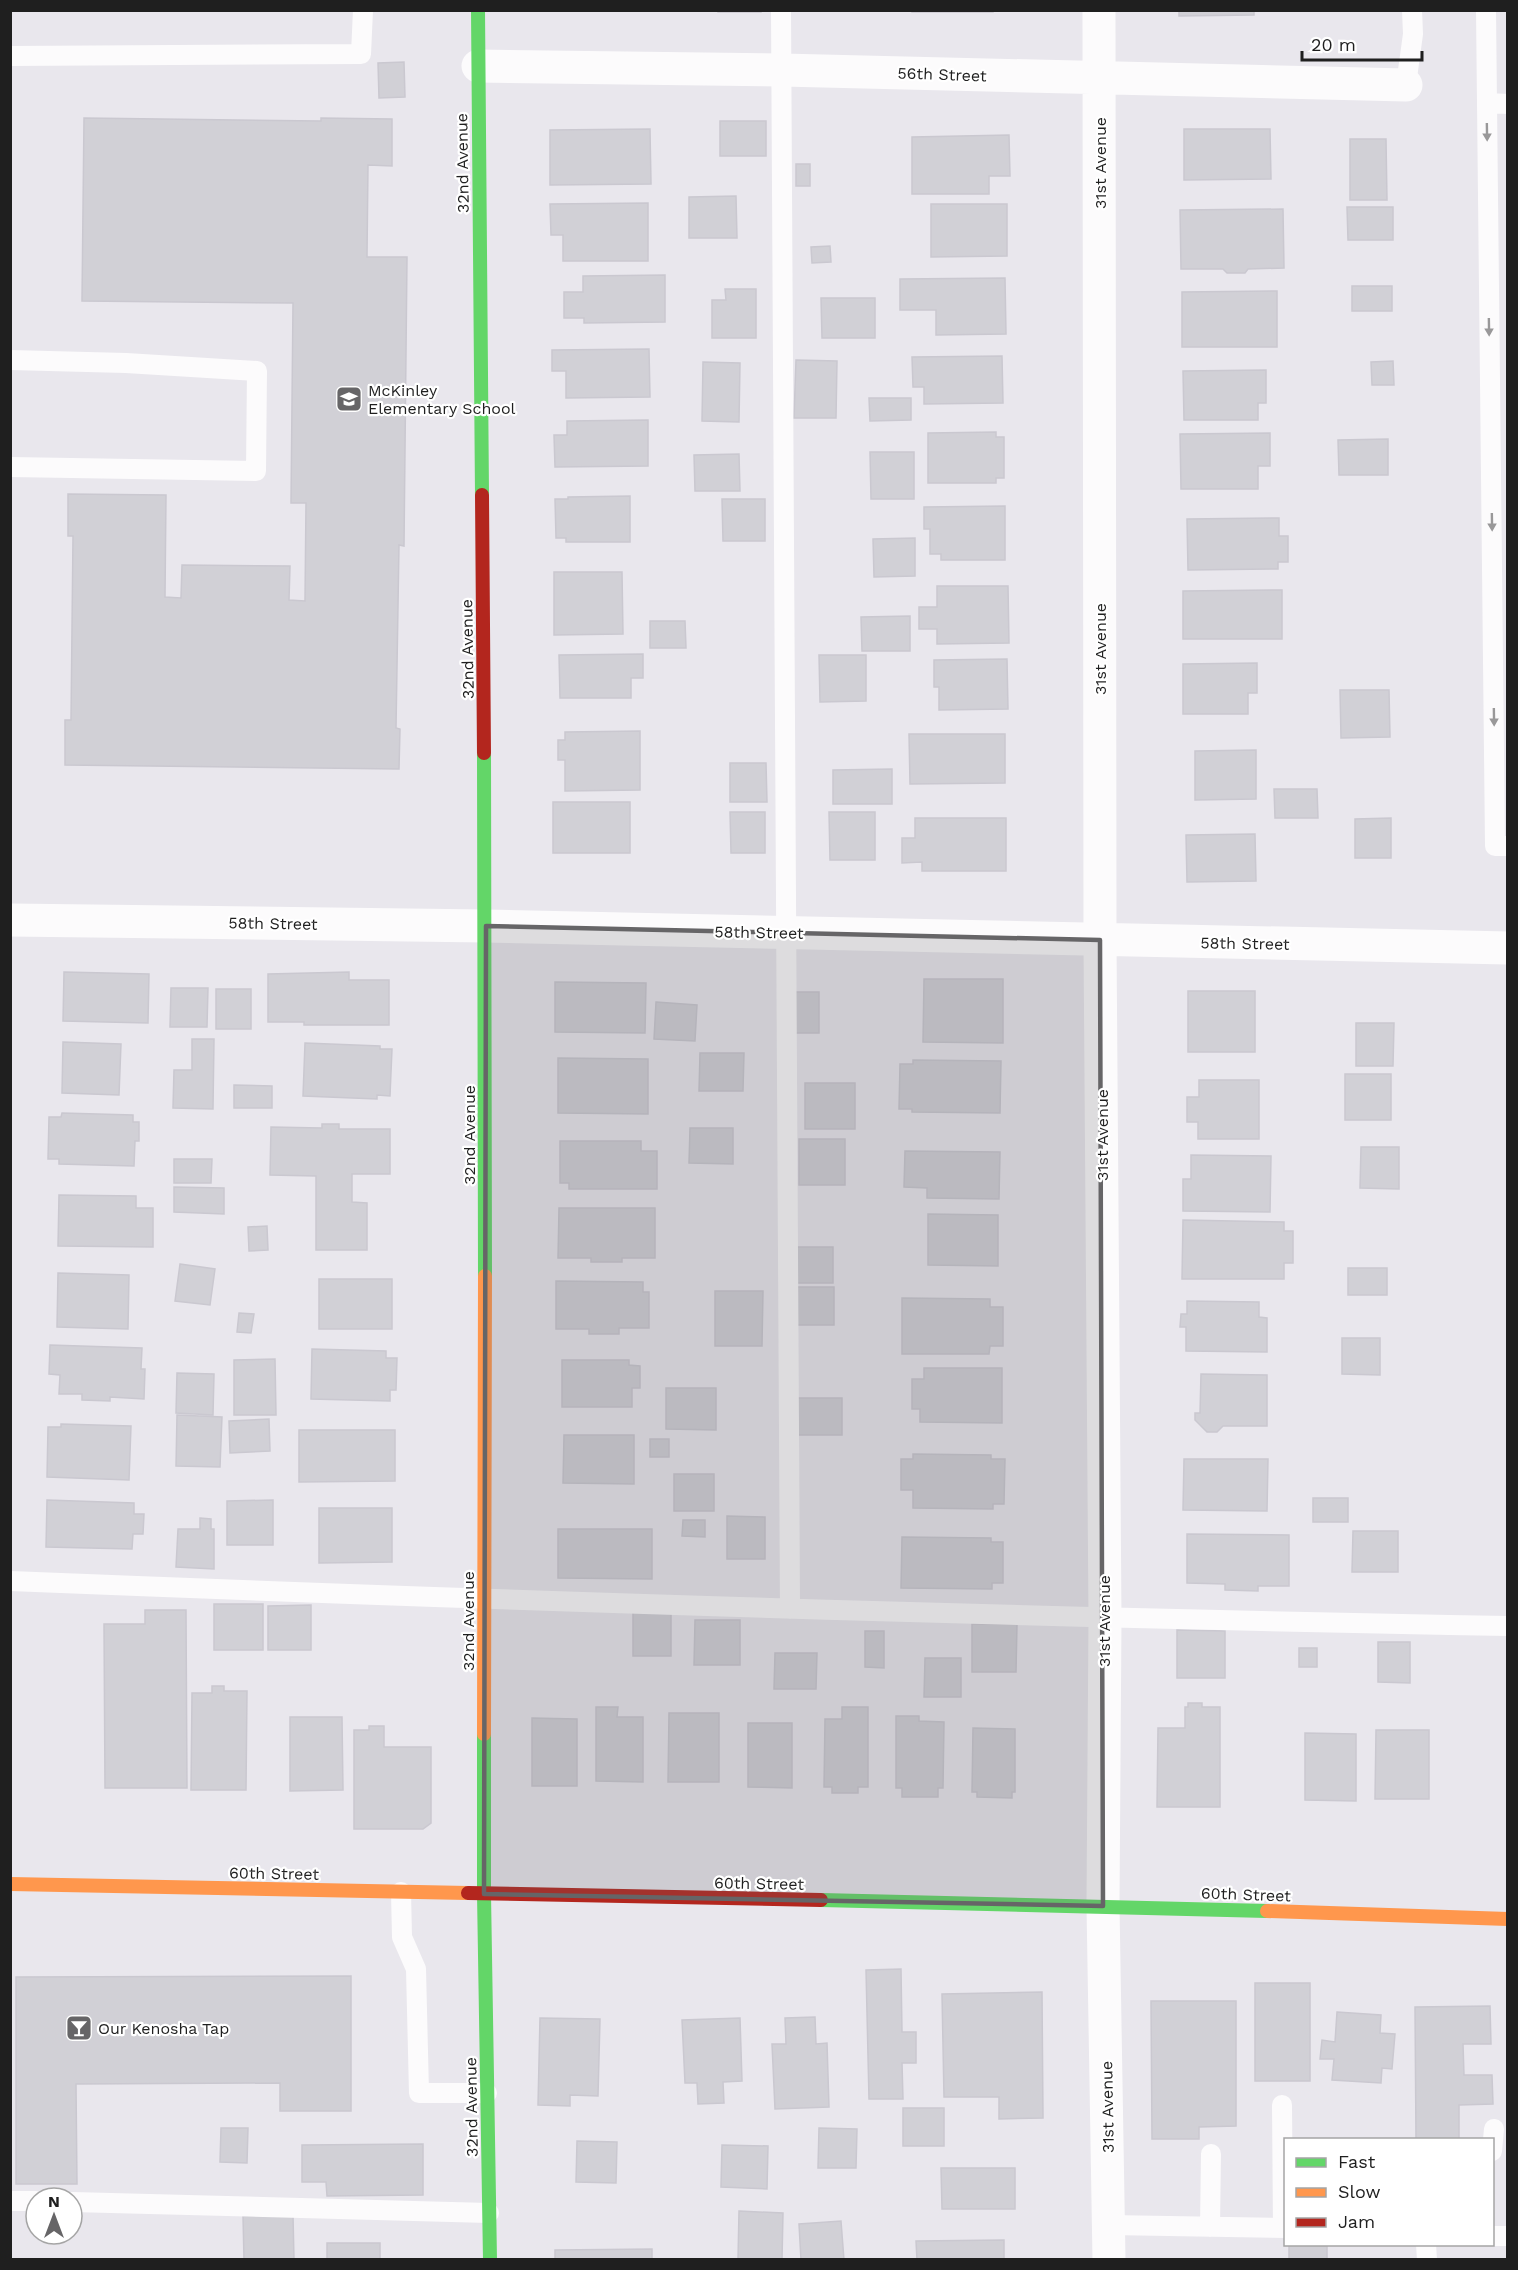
<svg xmlns="http://www.w3.org/2000/svg" width="1518" height="2270" font-family="'Work Sans',sans-serif">
<rect width="100%" height="100%" fill="#e9e7ed"/>
<path fill="#d1d0d6" stroke="#cac8d0" stroke-width="1.5" d="M718,10h43v2h-43z
M912,10h81v2h-81z
M1179,10h75v5l-75,1z
M404,62l1,35 -26,1 -1,-35z
M84,118l237,3v-3l71,1v47l-24,-1 -1,92h40l-3,289 -5,-1 -3,183 4,1 -1,40 -334,-4v-45h6l2,-184h-5v-42l98,1 -1,102 16,1 1,-33 108,1 -1,34 16,1 1,-98h-15l2,-200 -211,-2z
M720,121h46v35h-46z
M650,129l1,55 -101,1v-55z
M1184,129h86l1,50 -87,1z
M1009,135l1,41h-21v18h-77v-57z
M1350,139h36l1,61h-37z
M796,164h14v22h-14z
M736,196l1,42h-48v-41z
M648,203v58h-85v-26h-12l-1,-31z
M931,204h76v52l-76,1z
M1347,207h46v33h-45z
M1283,209l1,59 -36,1 -3,4h-18l-4,-4h-42l-1,-59z
M830,246l1,16 -19,1 -1,-16z
M665,275v47l-81,1v-5h-20v-26h19v-16z
M1005,278l1,56 -70,1v-25h-36v-31z
M1352,286h40v25h-40z
M725,289h31v49h-44v-38h14z
M1277,291v56h-95v-55z
M821,298h54v40h-53z
M649,349l1,48 -84,1v-27h-14v-21z
M1002,356l1,47 -79,1v-17h-11l-1,-30z
M796,360l41,1 -1,57h-42z
M1393,361l1,24h-22l-1,-23z
M703,362l37,1 -1,59 -37,-1z
M1266,370v33h-8v17h-74l-1,-49z
M869,398h42v22l-41,1z
M648,420v46l-93,1 -1,-32h13v-14z
M996,432v5h8v41h-8v5h-68v-50z
M1270,433v33h-12v23h-77l-1,-55z
M1388,439v36h-49l-1,-35z
M870,452h44v47h-43z
M739,454l1,37h-45l-1,-36z
M630,496v46h-64v-4h-10l-1,-39h13v-2z
M722,499h43v42h-42z
M1005,506v54h-64v-6h-11v-25h-6v-22z
M1279,518v18h9v26h-10v7l-90,1 -1,-51z
M915,538v38l-41,1 -1,-38z
M554,572h68l1,62 -69,1z
M937,586h71l1,57 -72,1v-15h-18v-22h18z
M1282,590v49h-99v-48z
M910,616v35h-48l-1,-34z
M650,621h35l1,27h-36z
M643,654v24h-12v20h-71l-1,-43z
M819,655h47v46l-46,1z
M1007,659l1,50 -69,1v-23h-5v-27z
M1257,663v30h-9v21h-65v-50z
M1340,690h49l1,47 -49,1z
M640,731v59l-75,1v-31h-7v-20h7v-8z
M909,734h96v49l-95,1z
M1256,750v49l-61,1v-49z
M730,763h36l1,39h-37z
M892,769v35h-59v-34z
M1274,789h43l1,29h-43z
M553,802h77v51h-77z
M730,812h35v41h-34z
M829,812h46v48h-45z
M915,818h91v53h-84v-9l-20,1v-25h13z
M1391,818v40h-36v-39z
M1255,834l1,47 -69,1 -1,-47z
M64,972l85,2 -1,49 -85,-2z
M349,972v8h40v45h-85v-3h-36v-48z
M924,979h79v64l-80,-1z
M555,982l91,1 -1,50 -90,-1z
M171,988h37l-1,39h-37z
M216,989h35v40h-35z
M1188,991h67v61h-67z
M793,992h26v41h-26z
M656,1002l41,3 -2,36 -41,-2z
M1356,1023h38l-1,43h-37z
M192,1039h22l-1,70 -40,-1 1,-38h18z
M63,1042l58,2 -2,51 -57,-2z
M305,1043l75,3v3h12l-2,47 -13,-1v4l-74,-3z
M700,1053h44l-1,38h-44z
M558,1058l90,1v55l-90,-1z
M913,1060l88,1 -1,52 -88,-1v-3h-13l1,-45h13z
M1345,1074h46v46h-46z
M1199,1080h60v59h-61v-17h-11v-25h12z
M805,1083h50v46h-50z
M234,1085l38,1v22h-38z
M62,1113l71,2v7h6v19h-4l-1,25 -75,-2v-5h-11l1,-42h12z
M322,1124h17v5h51v45h-38v28l15,1v47h-51v-74l-46,-1 1,-48 51,1z
M690,1128h43v36l-44,-1z
M799,1139h46v46h-46z
M560,1141h81v10h16v38h-88v-6h-9z
M1361,1147h38v42l-39,-1z
M905,1151l95,1 -1,47 -72,-1v-10l-23,-1z
M1191,1155l80,1 -1,56 -87,-1v-32h8z
M174,1159h38l-1,24h-37z
M174,1187l50,1v26l-50,-2z
M59,1195l77,1v12h17v39l-95,-1z
M559,1208h96v50h-33v4h-31v-4h-33z
M928,1214l70,1v51l-70,-1z
M1183,1220l101,2v9h9v32h-9v16h-102z
M267,1226l1,24 -19,1 -1,-24z
M796,1247h37v36h-38z
M180,1264l35,5 -5,36 -35,-4z
M1348,1268h39v27h-39z
M58,1273l71,2 -1,54 -71,-2z
M319,1279h73v50h-73z
M556,1281l87,1v10h6v36h-30v6h-30v-5h-33z
M796,1287h38v38h-38z
M715,1291h48l-1,55h-47z
M902,1298l88,1v8h13v39h-13l-1,8h-87z
M1187,1301l72,1v15l8,1v34l-81,-1v-24h-6l1,-13h6z
M239,1313l15,1 -3,19 -14,-1z
M1342,1338h38v37l-38,-1z
M50,1345l92,3 -1,21h4l-1,30 -34,-2v4l-28,-1v-6h-23l1,-19 -11,-1z
M312,1349l74,2v7h11l-1,32h-6v11l-79,-2z
M275,1359l1,56h-42v-55z
M562,1360h67v5l11,1v22h-8v19h-70z
M924,1368h78v55l-82,-1v-13h-8v-30h12z
M177,1373l37,1 -1,41 -37,-2z
M1201,1374l66,1v51h-44l-6,6h-10l-12,-12v-7h5z
M666,1388h50v42l-50,-1z
M793,1398h49v37h-49z
M177,1415l45,2 -2,50 -44,-1z
M269,1419l1,32 -40,2 -1,-32z
M61,1424l70,2 -2,54 -82,-3 1,-50h13z
M299,1430h96v51l-96,1z
M564,1435h70v49l-71,-1z
M650,1439h19v18h-19z
M913,1454l78,1v4h14l-1,45h-11v5l-80,-1v-18h-12v-31h12z
M1184,1459h84l-1,52 -84,-1z
M674,1474h40v37h-40z
M1313,1498h35v24h-35z
M47,1500l87,3v11h10l-1,20h-10l-1,15 -86,-2z
M273,1500v45h-46v-44z
M319,1508h73v54l-73,1z
M727,1516l38,1v42h-38z
M200,1518l11,1v10h3v40l-38,-2 2,-38h22z
M683,1520h22v17l-23,-1z
M558,1529h94v50l-94,-1z
M1353,1531h45v41h-46z
M1187,1534l102,1v51h-31v5l-33,-1v-6l-38,-1z
M902,1537l89,1v4h12v41h-11v6l-91,-1z
M214,1604h49v46h-49z
M311,1605v45h-43v-44z
M145,1610h41l1,178h-82l-1,-164h41z
M633,1612l38,1v43h-38z
M695,1620h45v45h-46z
M972,1624h45l-1,48h-44z
M1177,1630l48,1v47h-48z
M865,1631h19v37l-19,-1z
M1378,1642h32v41l-32,-1z
M1299,1648h18v19h-18z
M775,1653h42l-1,36h-42z
M925,1658h36v39h-37z
M212,1686h12v5h23l-1,99h-55l1,-97h20z
M1188,1703h14v4h18v100h-63l1,-79h27v-21h3z
M596,1707h22l-1,10h26v65l-47,-1z
M842,1707h26v80h-10v6h-26v-6h-8l1,-68h17z
M669,1713h50v69h-51z
M896,1716h23v5l25,1 -1,66h-5v9h-36v-9h-6z
M290,1717h52l1,73 -53,1z
M532,1718l45,1v67h-45z
M748,1723h44v65l-44,-1z
M369,1726h15v21h47v76l-8,6h-69v-99h15z
M973,1728l42,1v63h-3v6l-35,-1v-5h-5z
M1376,1730h53v69h-54z
M1305,1733l51,1v67l-51,-1z
M901,1969l1,63h14v31h-14l1,36h-34l-3,-129z
M351,1976v135h-71v-28l-204,1 1,100h-61v-207z
M1255,1983h55v98h-55z
M1042,1992l1,126 -44,1v-22h-55l-2,-103z
M1151,2001h85v125l-37,1v12h-47z
M1490,2006l1,38h-28l1,31h28l1,29 -34,1v35h-43l-1,-133z
M1337,2012l44,3 -1,18 15,1 -3,35 -10,-1 -1,15 -49,-3 2,-21h-14l2,-19 13,2z
M815,2017l1,27 11,-1 2,64 -54,2 -3,-65h14l-1,-26z
M540,2018l60,1 -2,77 -28,-1v11l-32,-1z
M740,2018l2,63 -19,1 1,21 -26,1 -1,-21h-12l-3,-63z
M903,2108h41v38h-41z
M221,2128h27l-1,35 -27,-1z
M819,2128l38,1 -1,39h-38z
M577,2141l40,1 -1,41 -40,-1z
M423,2144v51l-96,1 -1,-14h-24v-37z
M722,2145l46,1 -1,43 -46,-2z
M941,2168h74v41h-73z
M739,2211l44,2 -1,47 -44,-1z
M293,2215l1,45h-50l-1,-44z
M841,2221l3,39h-43l-2,-36z
M1004,2240v20h-87l-1,-19z
M327,2243h53v17h-53z
M1289,2245l38,1v14h-38z
M652,2249v11h-97v-10z"/>
<g fill="none" stroke-linecap="round" stroke-linejoin="round">
<path stroke="#fcfbfc" stroke-width="20" d="M781,10l9,1599
M1486,10l9,836h13
M10,56l351,-2 2,-44
M1406,85l7,-51 -1,-24
M1487,103l21,1
M10,360l116,3 131,8 -1,100 -246,-4
M10,1581c499,20 998,36 1498,45
M401,1892l1,45 14,32 3,124h68
M1282,2105l1,123
M1492,2151l2,-22
M10,2201h26
M72,2202l417,11
M1109,2225l177,3
M1210,2227l1,-73
M1492,2236h16
M1426,2244l1,16"/>
<path stroke="#fcfbfc" stroke-width="33" d="M1099,10l1,930 5,679 -2,287 6,354
M478,66l304,4 624,15
M10,920l476,6 1022,22"/>
<path stroke="#63d668" stroke-width="14" d="M478,10l4,485
M484,753l1,523
M484,1734v160l6,366
M821,1900l446,11"/>
<path stroke="#ff974d" stroke-width="14" d="M484,1734l1,-458
M10,1884l458,9
M1267,1911l241,8"/>
<path stroke="#b3261e" stroke-width="14" d="M482,495l2,258
M468,1893l353,7"/>
</g>
<defs><path id="oneway-solid" d="M-6-.8H1V-3.2L6.5 0L1 3.2V.8H-6Z" transform="scale(1.5)"/></defs>
<g fill="#999899">
<use href="#oneway-solid" transform="translate(1487 132) rotate(89)"/>
<use href="#oneway-solid" transform="translate(1489 327) rotate(89)"/>
<use href="#oneway-solid" transform="translate(1492 522) rotate(89)"/>
<use href="#oneway-solid" transform="translate(1494 717) rotate(89)"/>
</g>
<path fill="#666567" fill-opacity="0.2" stroke="#666567" stroke-width="4.5" stroke-linejoin="round" d="M486,926l614,14 3,966 -619,-12z"/>
<defs>
<symbol id="school-square" viewBox="-11 -11 22 22"><rect x="-9" y="-9" width="18" height="18" rx="4" fill="#666567" stroke="#fff"/><path d="M0-5L7-2L0 1L-7-2ZM-4 1L0 2.5L4 1V4Q0 6-4 4Z" fill="#fff"/></symbol>
<symbol id="bar-square" viewBox="-11 -11 22 22"><rect x="-9" y="-9" width="18" height="18" rx="4" fill="#666567" stroke="#fff"/><path d="M-6-5H6L.8 .8V4.5H3.5V6h-7V4.5H-.8V.8Z" fill="#fff"/></symbol>
</defs>
<g fill-rule="evenodd">
<use href="#school-square" x="334" y="384" width="30" height="30"/>
<use href="#bar-square" x="64" y="2013" width="30" height="30"/>
</g>
<g text-anchor="middle" stroke-width="4.5" stroke-linejoin="round" paint-order="stroke">
<g font-size="16" fill="#1f1f1f" stroke="#fff">
<text transform="translate(942 74) rotate(2)" y="6">56th Street</text>
<text transform="translate(462 163) rotate(-91)" y="6">32nd Avenue</text>
<text transform="translate(1100 163) rotate(-90)" y="6">31st Avenue</text>
<text transform="translate(467 649) rotate(-91)" y="6">32nd Avenue</text>
<text transform="translate(1100 649) rotate(-90)" y="6">31st Avenue</text>
<text transform="translate(273 923) rotate(1)" y="6">58th Street</text>
<text transform="translate(759 932) rotate(1)" y="6">58th Street</text>
<text transform="translate(1245 943) rotate(1)" y="6">58th Street</text>
<text transform="translate(469 1135) rotate(-90)" y="6">32nd Avenue</text>
<text transform="translate(1102 1135) rotate(-90)" y="6">31st Avenue</text>
<text transform="translate(468 1621) rotate(-90)" y="6">32nd Avenue</text>
<text transform="translate(1104 1621) rotate(-90)" y="6">31st Avenue</text>
<text transform="translate(274 1873) rotate(1)" y="6">60th Street</text>
<text transform="translate(759 1883) rotate(1)" y="6">60th Street</text>
<text transform="translate(1246 1894) rotate(2)" y="6">60th Street</text>
<text transform="translate(471 2107) rotate(-91)" y="6">32nd Avenue</text>
<text transform="translate(1107 2107) rotate(-91)" y="6">31st Avenue</text>
</g>
<g font-size="16" fill="#1f1f1f" stroke="#fff" text-anchor="start">
<text x="368" y="396">McKinley<tspan x="368" dy="18">Elementary School</tspan></text>
<text x="98" y="2034">Our Kenosha Tap</text>
</g>
</g>
<rect width="1518" height="2270" fill="none" stroke="#1f1f1f" stroke-width="24"/>
<rect x="1284" y="2138" width="210" height="108" fill="#ffffff" stroke="#a5a5a5" stroke-width="1.5"/>
<rect x="1296" y="2158" width="30" height="9" fill="#63d668" stroke="#a5a5a5" stroke-width="1.5"/>
<text x="1338" y="2168" font-size="18" fill="#1f1f1f">Fast</text>
<rect x="1296" y="2188" width="30" height="9" fill="#ff974d" stroke="#a5a5a5" stroke-width="1.5"/>
<text x="1338" y="2198" font-size="18" fill="#1f1f1f">Slow</text>
<rect x="1296" y="2218" width="30" height="9" fill="#b3261e" stroke="#a5a5a5" stroke-width="1.5"/>
<text x="1338" y="2228" font-size="18" fill="#1f1f1f">Jam</text>
<g transform="translate(54 2216)"><circle r="28" fill="#ffffff" stroke="#a5a5a5" stroke-width="1.5"/>
<path d="M0-4.5L10 22L0 15L-10 22Z" fill="#666567"/>
<text y="-9" font-size="16" font-weight="bold" text-anchor="middle" fill="#1f1f1f">N</text>
</g>
<path d="M1302 51v9h120v-9" fill="none" stroke="#1f1f1f" stroke-width="3"/>
<text x="1311" y="51" font-size="18" fill="#1f1f1f" stroke="#ffffff" stroke-width="4.5" paint-order="stroke">20 m</text>
</svg>
